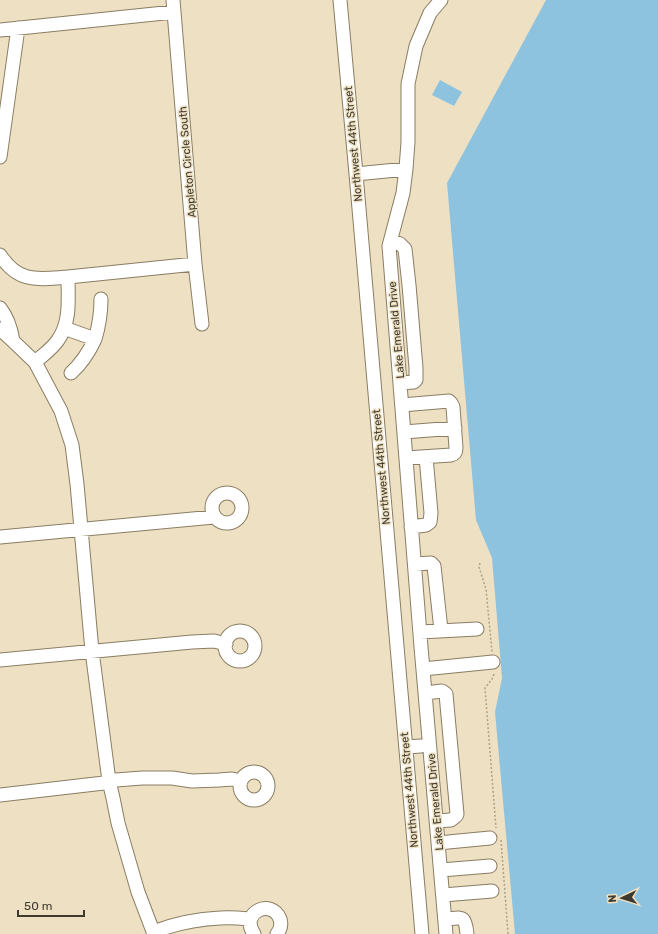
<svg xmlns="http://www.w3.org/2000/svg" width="658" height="934" font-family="Rubik,sans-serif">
<rect width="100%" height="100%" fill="#eee0c3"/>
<path fill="#8ec3df" d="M546,0h112v934h-143l-20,-222 7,-34 -10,-120 -16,-38 -29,-337z
M440,80l22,12 -8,14 -22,-11z"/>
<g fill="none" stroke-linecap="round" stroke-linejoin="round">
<defs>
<path id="minor" d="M173,0l22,264 7,60
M340,0l16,174 66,760
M441,0l-11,13 -14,33 -8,38v58l-2,27 -3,24 -14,53 32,401 25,287
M0,30l174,-18
M0,157l18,-129
M356,174l50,-5
M391,240l9,4 5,5 4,36 7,83v12l-2,2 -14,1
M0,255c19,29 38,24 68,22
M0,308c8,10 11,20 13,33
M64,328l31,11c-6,13 -13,24 -24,34
M0,329l13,12 22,21 26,49 11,34 5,39 15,167 17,130 -5,2 -104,12
M95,339c4,-13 6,-26 6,-40
M35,362c8,-7 17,-13 23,-22 13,-18 10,-42 10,-63l127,-13
M402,405l47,-4 2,2 2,4 3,41c0,5 -1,6 -5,7l-45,3
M404,432l51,-4
M212 508a15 15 0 1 1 30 0a15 15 0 1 1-30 0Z
M411,527l15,-2 4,-3 1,-9 -5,-56
M0,537l214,-20
M415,564l16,-1 3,3 7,64
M225 646a15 15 0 1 1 30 0a15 15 0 1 1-30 0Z
M420,632l57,-3
M0,660l192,-18 22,-1 12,3
M423,669l70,-7
M425,693l17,-2 4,3 11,120 -1,2 -5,4 -15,1
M406,747l15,-1
M240 786a14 14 0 1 1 28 0a14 14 0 1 1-28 0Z
M438,843l52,-5
M441,870l49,-4
M443,895l49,-4
M445,919c17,-1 20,-5 22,15
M153,932c21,-8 44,-13 67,-14 10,-1 20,0 31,1
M154,934l-16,-42 -20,-69 -5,-25 -4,-17 7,-1 26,-2h30l20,3 27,-1 13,-1 9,2
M254,934c-15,-22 18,-36 26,-15 2,6 0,11 -3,15"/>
</defs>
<use href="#minor" stroke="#8a7d63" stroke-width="15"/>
<path stroke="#aca18b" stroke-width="1.5" stroke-dasharray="2 2" stroke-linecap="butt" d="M480,563l-1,4 7,22 6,63
M494,674l-2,5 -7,9 11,140
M501,840l7,94"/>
<use href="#minor" stroke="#fff" stroke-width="13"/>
</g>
<g text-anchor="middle" stroke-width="3" stroke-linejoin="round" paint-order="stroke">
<g font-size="11" fill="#3f3a2e" stroke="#eee0c3">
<text transform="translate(353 144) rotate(-95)" y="4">Northwest 44th Street</text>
<text transform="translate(187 162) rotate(-95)" y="4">Appleton Circle South</text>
<text transform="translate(396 330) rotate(-95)" y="4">Lake Emerald Drive</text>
<text transform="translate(381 467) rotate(-95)" y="4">Northwest 44th Street</text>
<text transform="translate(409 790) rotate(-95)" y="4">Northwest 44th Street</text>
<text transform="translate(435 802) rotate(-95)" y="4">Lake Emerald Drive</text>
</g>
</g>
<g transform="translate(622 898) rotate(266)" stroke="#eee0c3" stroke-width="3" paint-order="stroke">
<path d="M0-3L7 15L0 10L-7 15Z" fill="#3f3a2e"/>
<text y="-6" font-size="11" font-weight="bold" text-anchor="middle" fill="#3f3a2e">N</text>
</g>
<path d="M18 910v6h66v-6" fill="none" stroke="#3f3a2e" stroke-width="2"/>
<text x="24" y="910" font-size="12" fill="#3f3a2e" stroke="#eee0c3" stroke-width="3" paint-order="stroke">50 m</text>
</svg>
